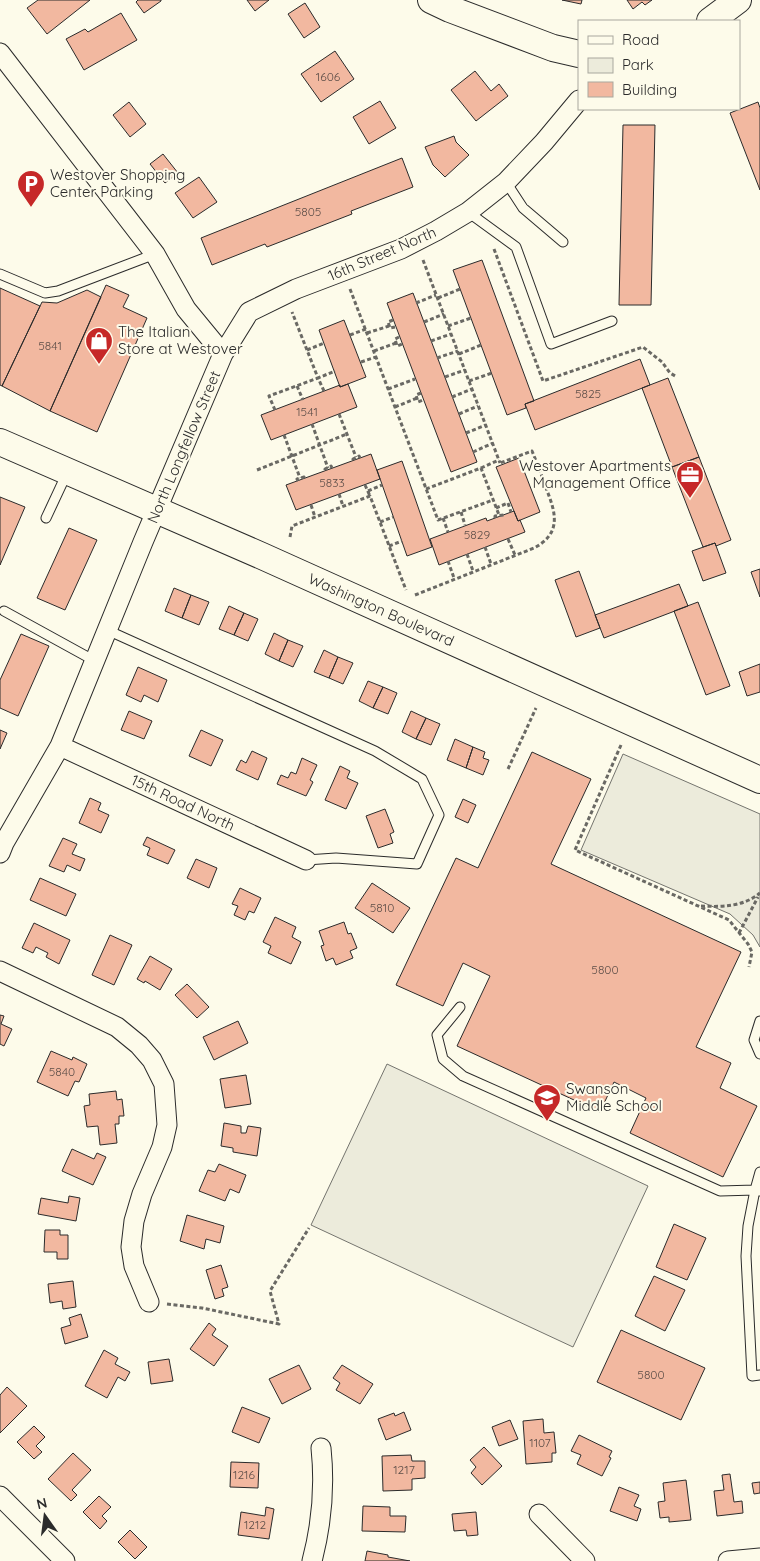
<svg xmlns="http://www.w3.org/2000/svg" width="760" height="1561" font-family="Quicksand,sans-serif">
<rect width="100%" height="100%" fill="#fdfbea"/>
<path fill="#ecebdb" stroke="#74746e" d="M623,754l137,60v133l-7,-12 -23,-21 -149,-64z
M387,1064l261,122 -75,161 -262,-122z"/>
<path fill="#f2b8a0" stroke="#2b2b2b" d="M38,0h52l-43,34 -20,-26z
M138,0h23v1l-17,12 -8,-11z
M247,0h22l-14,11z
M562,0h20l-1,4z
M627,0h25l-7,5 -3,-3 -9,7z
M305,3l15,24 -16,11 -16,-24z
M121,13l16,27 -53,30 -18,-31 19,-10 3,3z
M335,51l19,28 -33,23 -20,-28z
M475,71l16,20 8,-7 9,12 -32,25 -25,-31z
M380,101l16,27 -27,16 -16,-27z
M129,102l17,22 -16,13 -17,-22z
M758,102l2,6v82l-30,-77z
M623,125h32l-4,180h-32z
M454,136l2,6 13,13 -24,22 -12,-12 -8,-18z
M163,154l15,19 -13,10 -15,-19z
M402,158l11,29 -62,24 1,3 -85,33 -2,-3 -53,21 -11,-27z
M199,177l18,25 -24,16 -18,-25z
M482,260l52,141 -9,3 1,4 -19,7 -54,-145z
M106,285l23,10 -6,12 24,11 -50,114 -47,-21z
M0,288l40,18 -38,80 -2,-1z
M87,290l14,7 -51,114 -48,-25 40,-84 15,1z
M413,293l64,169 -26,10 -64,-169z
M344,320l22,57 -26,10 -21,-57z
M640,359l10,26 -115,45 -10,-26z
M668,378l31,79 -27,10 -30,-79z
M348,384l9,23 -86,33 -10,-25 79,-30v2z
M371,454l9,25 -84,31 -10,-25z
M699,457l32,83 -15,6 -1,-3 -12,4 -31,-80z
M519,458l21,54 -22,9 -22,-54z
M402,461l30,86 -25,9 -30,-86z
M0,497l25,10 -25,58z
M514,511l4,10 2,-1 5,12 -86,33 -9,-26 56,-21 1,3z
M69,528l28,12 -32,70 -28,-12z
M715,543l11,30 -23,8 -11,-30z
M760,569v28l-9,-25z
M579,571l21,57 -24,9 -21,-57z
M679,584l9,22 -84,32 -9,-23z
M174,588l17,7 -9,23 -17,-7z
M191,595l18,7 -10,23 -17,-7z
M698,602l32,84 -24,9 -32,-84z
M229,606l15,7 -10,22 -15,-6z
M244,613l14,6 -10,22 -14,-6z
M274,633l14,7 -9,21 -14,-7z
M21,634l28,12 -31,70 -18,-8v-28z
M288,640l15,6 -10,21 -14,-6z
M324,650l14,7 -9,21 -15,-6z
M338,657l15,6 -10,21 -14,-6z
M760,664v28l-13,4 -8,-24z
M138,667l29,13 -9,22 -14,-7 -3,7 -15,-7z
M368,681l15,6 -10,21 -14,-7z
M383,687l14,6 -9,21 -15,-6z
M129,711l23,10 -8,18 -23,-9z
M411,711l15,7 -10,21 -14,-7z
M426,718l14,6 -9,21 -15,-6z
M0,730l7,3 -7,16z
M201,730l22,10 -12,26 -22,-10z
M455,739l18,8 -7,21 -19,-8z
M473,747l12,5 -2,6 6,2 -6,15 -17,-7z
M252,751l15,7 -9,22 -22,-10 5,-10 5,3z
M532,752l59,27 -40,85 190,88 -45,95 35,16 -11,25 37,18 -34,71 -93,-44 16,-35 -32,-16 -14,30 -143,-66 33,-70 -27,-13 -20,43 -47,-21 60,-127 22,10z
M302,758l15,7 -7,15 3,2 -7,14 -29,-12 4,-9 7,3 3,-6 5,2z
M340,766l10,5 -3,7 11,5 -12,26 -21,-9z
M90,798l11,5 -3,7 11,5 -8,18 -22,-10z
M463,799l13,6 -8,18 -13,-6z
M385,809l9,23 -4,2 3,9 -15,5 -12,-32z
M147,837l28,13 -7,14 -21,-9 3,-7 -7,-3z
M63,838l14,6 -5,10 13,5 -5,12 -13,-6 -3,7 -15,-6z
M196,859l21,9 -8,20 -22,-10z
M40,878l36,16 -10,22 -36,-16z
M372,883l38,25 -17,25 -38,-25z
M240,888l21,10 -7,15 -5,-2 -4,9 -11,-5 4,-9 -6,-2z
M275,917l21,10 -4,10 9,5 -10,22 -23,-11 3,-7 -8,-4z
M344,922l4,12 3,-1 6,15 -7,3 3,7 -17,7 -3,-7 -7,3 -5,-15 3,-1 -5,-14z
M34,923l36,17 -11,24 -13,-7 2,-4 -12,-6 -3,6 -11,-5z
M110,935l22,10 -18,40 -22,-10z
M150,956l22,13 -12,21 -15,-9 -1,2 -7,-4z
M187,984l22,23 -12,11 -22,-23z
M0,1015l4,1 -3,8 11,5 -8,17 -4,-2z
M238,1021l10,22 -34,17 -11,-23z
M51,1051l21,9 1,-3 14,7 -8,18 -4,-1 -7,15 -31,-14z
M246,1075l5,29 -26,4 -5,-29z
M116,1091l1,9 5,-1 2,17h-5v8h-4l2,19 -17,2 -2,-19 -11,1 -3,-21 6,-1 -1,-11z
M224,1123l17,3v7h5l2,-7 13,2 -4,28 -24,-4v-4l-12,-2z
M72,1149l22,10 3,-6 9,4 -13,28 -31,-14z
M219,1164l27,11 -7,18 -9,-4 -5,12 -26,-10 9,-21 7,2z
M69,1196l11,2 -4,23 -38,-7 3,-16 27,5z
M187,1215l37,11 -4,17 -14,-4 -2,10 -24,-8z
M674,1224l32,14 -19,42 -31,-13z
M45,1230h15v5h8v24h-11v-7h-13z
M221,1265l7,22 -6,2 2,7 -9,3 -9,-29z
M654,1276l31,14 -20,41 -30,-15z
M73,1281l3,26 -13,2 -1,-8 -12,2 -2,-19z
M81,1314l7,23 -23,7 -4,-16 10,-3 -2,-7z
M209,1323l7,6 -4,6 16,11 -14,20 -24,-17z
M621,1330l84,38 -24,52 -84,-38z
M104,1350l14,8 -3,6 15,8 -5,9 -7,-4 -11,21 -22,-12z
M169,1359l4,22 -22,3 -3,-22z
M299,1365l12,24 -29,15 -13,-25z
M342,1365l31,19 -13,20 -24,-14 4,-7 -7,-5z
M7,1387l20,19 -27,27v-38z
M242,1407l28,11 -11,25 -27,-11z
M404,1412l7,18 -25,10 -8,-21 16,-6 1,3z
M543,1419l1,14 10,-1 2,21h-4v9l-26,2 -3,-43z
M510,1420l8,19 -19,7 -7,-19z
M34,1426l11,11 -9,9 6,6 -8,7 -17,-17z
M579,1435l33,16 -3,6 2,1 -9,18 -25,-12 4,-9 -10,-4z
M484,1447l18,19 -20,19 -11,-12 5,-6 -6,-7z
M73,1453l18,17 -19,20 5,5 -6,6 -23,-22z
M411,1455l1,6h13v17l-13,1v11l-29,1 -1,-35z
M231,1462l28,1 -1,25 -28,-1z
M730,1474l4,28 8,-1 1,12 -26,3 -3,-25 10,-1 -2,-15z
M686,1480l5,40 -22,2v-5l-9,1 -2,-16 7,-1 -2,-18z
M760,1482v11l-6,1 -2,-11z
M619,1487l20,8 -5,11 7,3 -4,12 -27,-10z
M99,1496l12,11 -9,9 5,5 -7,8 -17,-17z
M363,1506l27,1v9h16l-1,16 -43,-1z
M266,1507l8,2 -5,30 -31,-4 3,-23 24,4z
M476,1512l2,23 -11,1 -1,-6 -12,1 -2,-17z
M130,1530l17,17 -12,12 -17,-17z
M367,1551l21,4v2l22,4h-45z"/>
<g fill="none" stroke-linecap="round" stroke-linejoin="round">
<defs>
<path id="lane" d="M506,182l17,26 40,34
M468,212l48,35 35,97 61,-23
M0,274l45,19 13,-2 97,-37
M46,518l21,-45
M4,611l91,50
M107,630l268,121 47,28 17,36 -22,49 -81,-6 -30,2
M460,1007l-23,28 6,24 20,17 257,115 35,-1 -7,36 -2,30 6,120 8,-1
M760,1021l-6,19 6,14
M760,1191l-5,-1 5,-18"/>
<path id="street" d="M0,53l155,201 31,55 37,45 -80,188 -83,204 -56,97 -4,10
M223,354l26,-42 47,-23 105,-40 35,-18 32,-19 38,-30 38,-40 35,-42
M60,746l246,114
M0,971l117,56 22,18 13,15 12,24 3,41 -5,22 -20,47 -8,27 -3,26 3,19 15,36
M0,1496l65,65
M539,1514l46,47
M312,1561c10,-38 13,-75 9,-113
M728,1561l32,-3"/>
<path id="secondary" d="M431,0l19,9 103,39 26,6
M710,21l28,-21
M0,442l262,114 498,224"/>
</defs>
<use href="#lane" stroke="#2b2b2b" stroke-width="11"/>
<use href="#street" stroke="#2b2b2b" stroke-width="21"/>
<use href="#secondary" stroke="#2b2b2b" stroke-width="28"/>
<path stroke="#6a6964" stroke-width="3" stroke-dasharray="4 2.5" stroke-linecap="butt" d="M494,249l49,132 100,-34 19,15 8,11 7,4
M423,260l77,203
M350,289l88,231 55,-20
M438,298l22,-9
M416,303l20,-8
M393,320l-5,2 2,6 5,-1
M424,322l20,-8
M448,326l23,-8
M367,333l22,-7
M350,335l16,-6
M399,337l-4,2 2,7 5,-2
M431,341l20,-7
M307,350l17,-7
M374,351l22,-8
M459,354l22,-9
M437,358l21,-7
M361,362l15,-5
M445,377l20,-7
M469,381l23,-8
M297,386l6,14
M388,389l27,-10
M324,391l-6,-13 17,-7
M421,393l-5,2 2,7 5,-2
M452,397l20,-8
M395,407l22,-9
M275,410l-6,-14 49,-18 -26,-66
M339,414l17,43
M459,414l19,-8
M312,424l16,44
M466,433l20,-8
M284,435l16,43
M473,452l20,-9
M353,460v-1l6,-3 1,2
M481,468l18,-8
M257,470l90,-36
M325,470v-1l6,-3 1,2
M298,481l-1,-2 7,-2v2
M365,485l5,11
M426,489l55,-21 18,47
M368,491l14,-6
M339,494l4,12
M311,505l4,12
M496,508l12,-5 3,9
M461,512l4,13
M443,518l5,14
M495,518v-2l9,-1
M380,522l13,-5
M290,537l2,-11 78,-30 36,94
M508,539l7,16
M389,546l13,-5
M485,547l6,17
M467,554l6,17
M448,561l6,17
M415,595l119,-47c28,-15 22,-35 12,-60 -4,-12 -9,-25 -14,-37l-32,12
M621,745l-46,105 154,70 19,24 4,8 -3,15
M508,769l28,-61
M701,906c21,1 42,1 59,-13
M739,933l19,-36
M167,1304l35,4 77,16 -9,-33 39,-63"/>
<use href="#lane" stroke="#fdfbea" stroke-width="9"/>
<use href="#street" stroke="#fdfbea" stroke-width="19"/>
<use href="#secondary" stroke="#fdfbea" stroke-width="26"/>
</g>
<defs>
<symbol id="parking-pin" viewBox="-11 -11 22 30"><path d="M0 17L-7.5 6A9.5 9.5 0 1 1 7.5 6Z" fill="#c62828" stroke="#fdfbea"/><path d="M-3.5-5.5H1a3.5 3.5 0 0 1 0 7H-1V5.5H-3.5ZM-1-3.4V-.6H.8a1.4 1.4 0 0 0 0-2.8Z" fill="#fff"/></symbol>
<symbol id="shop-pin" viewBox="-11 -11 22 30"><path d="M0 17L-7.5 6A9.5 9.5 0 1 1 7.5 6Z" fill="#c62828" stroke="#fdfbea"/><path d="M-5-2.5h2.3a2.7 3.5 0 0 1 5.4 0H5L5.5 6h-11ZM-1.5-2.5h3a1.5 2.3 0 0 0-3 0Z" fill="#fff"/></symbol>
<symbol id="office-pin" viewBox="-11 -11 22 30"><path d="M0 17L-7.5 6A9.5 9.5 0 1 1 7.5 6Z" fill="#c62828" stroke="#fdfbea"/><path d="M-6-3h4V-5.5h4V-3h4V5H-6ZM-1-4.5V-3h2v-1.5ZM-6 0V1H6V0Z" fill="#fff"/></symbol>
<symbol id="school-pin" viewBox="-11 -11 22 30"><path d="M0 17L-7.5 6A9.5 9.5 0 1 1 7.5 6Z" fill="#c62828" stroke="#fdfbea"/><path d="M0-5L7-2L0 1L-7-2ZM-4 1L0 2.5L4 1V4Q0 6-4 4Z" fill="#fff"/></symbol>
</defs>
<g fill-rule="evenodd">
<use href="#parking-pin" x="15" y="168" width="32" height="43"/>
<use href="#shop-pin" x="83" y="325" width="32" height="43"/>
<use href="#office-pin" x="674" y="459" width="32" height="43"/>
<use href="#school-pin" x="531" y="1082" width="32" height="43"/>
</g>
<g text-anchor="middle" stroke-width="4" stroke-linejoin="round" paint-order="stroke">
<g font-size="12" fill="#5d4e48">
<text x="328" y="81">1606</text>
<text x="308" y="216">5805</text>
<text x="50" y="350">5841</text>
<text x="588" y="398">5825</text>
<text x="307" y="416">1541</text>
<text x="332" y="487">5833</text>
<text x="477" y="539">5829</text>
<text x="382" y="912">5810</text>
<text x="605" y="974">5800</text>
<text x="62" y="1076">5840</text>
<text x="651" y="1379">5800</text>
<text x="540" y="1447">1107</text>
<text x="404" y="1474">1217</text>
<text x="244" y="1479">1216</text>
<text x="255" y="1529">1212</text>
</g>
<g font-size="15" fill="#2b2b2b" stroke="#fdfbea" text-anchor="start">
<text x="50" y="180">Westover Shopping<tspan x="50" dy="17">Center Parking</tspan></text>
<text x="118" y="337">The Italian<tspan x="118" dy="17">Store at Westover</tspan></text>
<text x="671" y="471" text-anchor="end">Westover Apartments<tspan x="671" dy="17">Management Office</tspan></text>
<text x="566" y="1094">Swanson<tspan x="566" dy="17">Middle School</tspan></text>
</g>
<g font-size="15" fill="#2b2b2b" stroke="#fdfbea">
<text transform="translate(382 254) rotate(-23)" y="5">16th Street North</text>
<text transform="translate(184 447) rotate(-67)" y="5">North Longfellow Street</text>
<text transform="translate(381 610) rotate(24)" y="5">Washington Boulevard</text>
<text transform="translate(183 803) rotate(25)" y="5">15th Road North</text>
</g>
</g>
<rect x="578" y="20" width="162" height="90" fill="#fdfbea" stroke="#a9a89e"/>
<rect x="588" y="36" width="25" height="8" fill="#fdfbea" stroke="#a9a89e"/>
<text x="622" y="45" font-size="15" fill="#2b2b2b">Road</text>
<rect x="588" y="58" width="25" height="15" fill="#ecebdb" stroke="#a9a89e"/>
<text x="622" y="70" font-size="15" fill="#2b2b2b">Park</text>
<rect x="588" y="82" width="25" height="15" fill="#f2b8a0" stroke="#a9a89e"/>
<text x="622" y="95" font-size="15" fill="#2b2b2b">Building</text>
<g transform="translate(45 1516) rotate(346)" stroke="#fdfbea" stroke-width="4" paint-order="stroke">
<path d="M0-4L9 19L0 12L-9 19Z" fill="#2b2b2b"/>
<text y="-8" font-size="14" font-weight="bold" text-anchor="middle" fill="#2b2b2b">N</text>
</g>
</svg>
